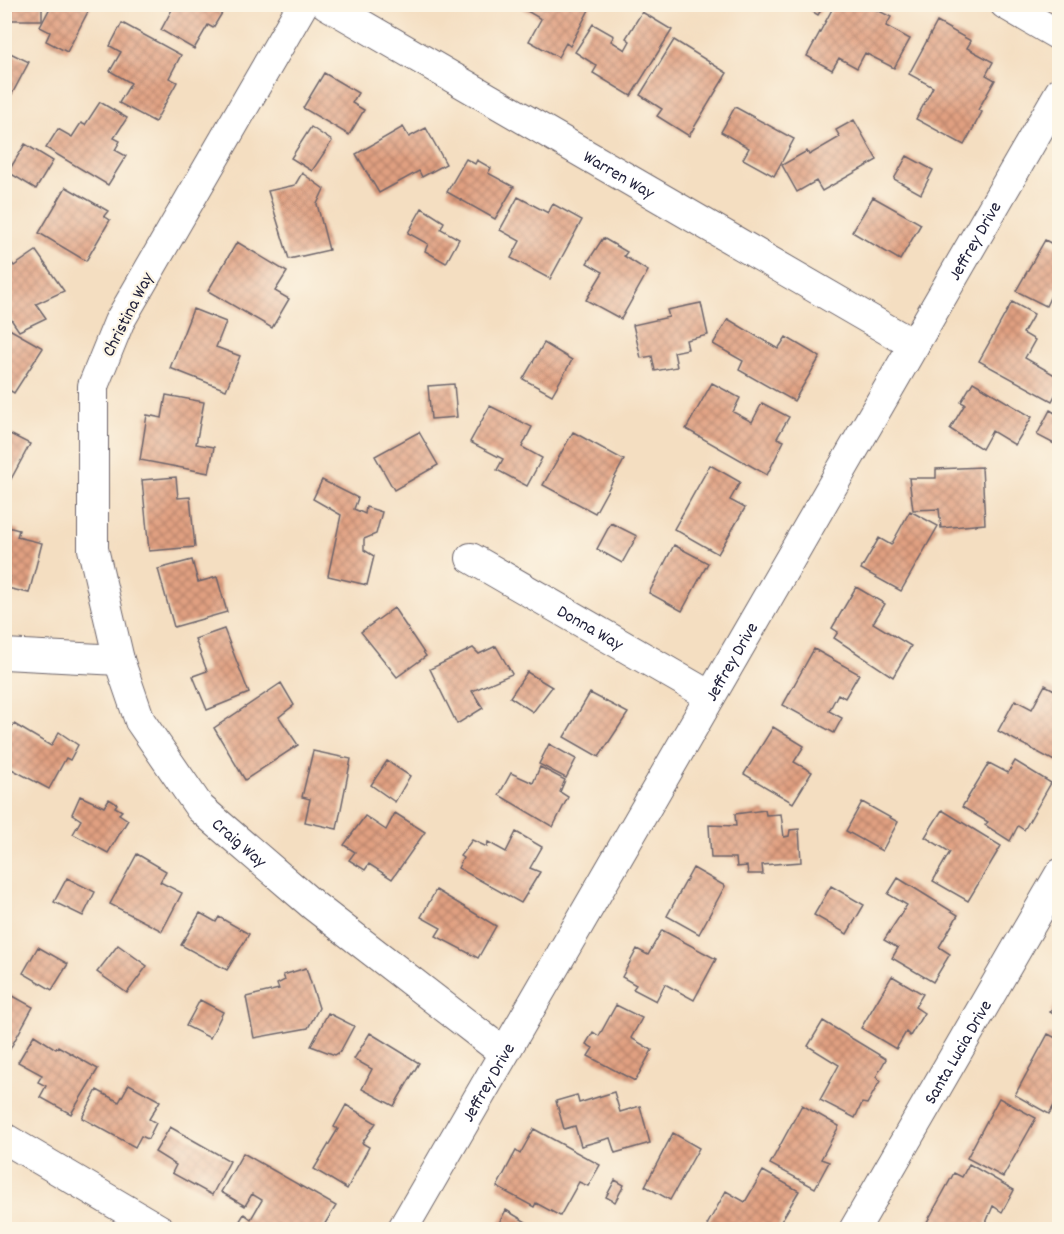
<svg xmlns="http://www.w3.org/2000/svg" width="1064" height="1234" font-family="Dekko,sans-serif">
<defs>
<pattern id="building-cross-hatch" width="8" height="8" patternUnits="userSpaceOnUse" patternTransform="scale(1.5)"><rect width="8" height="8" fill="#e1a081"/><path d="M0 0l8 8M0 8l8-8" fill="none" stroke="#b6826b"/></pattern>
</defs>
<rect width="100%" height="100%" fill="#fcf5e5"/>
<filter id="ink" filterUnits="userSpaceOnUse"><feTurbulence type="fractalNoise" baseFrequency=".0167" numOctaves="2"/><feDisplacementMap in="SourceGraphic" scale="12" xChannelSelector="R" yChannelSelector="G"/><feConvolveMatrix kernelMatrix="1 2 1 2 8 2 1 2 1" color-interpolation-filters="sRGB"/></filter>
<filter id="wash" filterUnits="userSpaceOnUse"><feTurbulence type="fractalNoise" baseFrequency=".008" numOctaves="4" result="noise"/><feDisplacementMap in="SourceGraphic" scale="24" xChannelSelector="R" yChannelSelector="G"/><feGaussianBlur stdDeviation="1.35" result="paint"/><feColorMatrix in="noise" values="0 0 0 0 0 0 0 0 0 0 0 0 0 0 0 0 0 1.4 0 .05"/><feComposite in="paint" operator="in"/></filter>
<g filter="url(#wash)">
<rect width="100%" height="100%" fill="#f4dec1"/>
<g id="blocks">
<path fill="url(#building-cross-hatch)" d="M4,4h38v16h-38z
M52,4h40l-25,48 -21,-11 4,-9 -10,-5z
M175,4h46l-4,6 5,3 -9,15 -5,-3 -14,24 -33,-19z
M515,4h74l2,2 -21,40 -4,-3 -8,14 -29,-16 12,-22z
M800,4h25l-7,11z
M835,4h42l-2,5 16,8 -5,9 24,13 -16,29 -29,-15 -8,15 -18,-10 -7,12 -25,-14z
M642,12l30,18 -41,66 -38,-23 4,-7 -22,-14 18,-28 21,12 -3,5 14,9 5,-9 -4,-3z
M937,22l34,19 -4,7 26,14 -7,13 9,5 -17,30 4,2 -18,33 -48,-26 17,-32 -24,-13z
M122,23l59,32 -12,23 8,4 -22,40 -36,-19 12,-20 -21,-12 11,-19 -11,-6z
M674,40l53,33 -38,63 -32,-20 5,-7 -22,-14z
M4,50l25,12 -17,32 -8,-4z
M324,73l34,20 -6,10 12,7 -15,25 -46,-27z
M100,102l27,16 -13,20 6,3 -5,9 11,6 -18,29 -62,-37 12,-19 14,8 9,-14 4,2z
M735,107l59,32 -20,37 -31,-17 6,-11 -28,-16z
M854,120l23,40 -55,31 -6,-10 -19,11 -15,-27 25,-14 2,4 31,-18 -4,-7z
M311,127l21,14 -20,30 -21,-13z
M403,127l6,10 17,-9 20,36 -24,13 -3,-6 -40,22 -23,-39z
M25,144l28,17 -17,28 -28,-17z
M907,156l26,14 -12,24 -27,-15z
M466,159l9,5 2,-4 14,8 -3,5 26,14 -19,32 -48,-27z
M302,173l22,16 -7,15 12,46 -40,9 -21,-68 27,-6z
M66,187l42,24 -4,5 6,4 -24,41 -47,-28z
M518,197l30,16 5,-9 29,16 -32,59 -39,-21 9,-17 -20,-11z
M873,197l48,27 -21,36 -48,-28z
M422,208l22,14 -3,7 18,10 -13,24 -21,-12 3,-7 -20,-11z
M603,238l24,14 -3,4 24,15 -27,48 -35,-19 17,-28 -16,-9z
M1045,240l15,8v42l-5,-3 -9,19 -30,-15z
M237,242l50,30 -12,19 14,8 -17,29 -64,-37z
M36,251l28,40 -28,13 10,14 -27,13 -15,-22v-56l10,13z
M1012,302l22,12 -11,19 12,7 -10,18 35,20v8l-8,15 -73,-40z
M701,303l7,32 -22,5 2,9 -14,3 3,15 -22,4 -3,-15 -11,2 -8,-33 36,-8 -2,-7z
M193,309l33,13 -10,25 24,9 -14,34 -56,-22z
M728,319l50,30 8,-12 34,20 -26,44 -55,-31 4,-9 -30,-17z
M4,326l39,22 -29,45 -10,-6z
M544,343l28,17 -20,35 -29,-16z
M973,382l59,35 -17,28 -23,-14 -10,18 -32,-20 15,-25 -4,-2z
M712,383l28,15 -7,14 19,10 10,-19 27,14 -12,21 7,3 -17,34 -81,-46z
M454,384l3,33 -26,2 -3,-33z
M166,395l38,7 -8,42 18,3 -5,26 -69,-13 7,-45 15,3z
M490,406l42,21 -10,20 20,11 -15,28 -30,-16 6,-11 -33,-17z
M1050,410l10,6v31l-23,-12z
M4,431l26,13 -26,48z
M419,432l19,33 -44,25 -19,-34z
M573,432l51,28 -29,53 -52,-28z
M710,465l30,17 -10,18 15,8 -27,46 -44,-25z
M982,467l3,57 -44,4 -2,-19 -26,1 -4,-32h27v-9z
M176,477l2,21 12,-1 5,50 -46,4 -7,-71z
M322,480l36,18 -4,11 11,5 1,-7 16,5 -6,22 -12,5v11l10,6 -7,29 -39,-9 13,-61 -28,-16z
M910,511l28,15 -37,65 -40,-22 18,-31 12,7z
M611,523l26,13 -15,27 -25,-14z
M4,526l15,4 -2,7 25,6 -13,50 -22,-5 3,-11 -6,-2z
M674,545l34,18 -26,48 -33,-18z
M192,560l6,22 19,-5 10,35 -53,15 -16,-58z
M856,587l29,17 -12,19 38,23 -18,31 -59,-39 4,-6 -6,-4z
M394,608l32,48 -29,21 -36,-45z
M224,629l25,64 -42,17 -14,-34 14,-5 -12,-32z
M496,646l16,28 -40,17 11,17 -26,16 -27,-55 43,-21 6,6z
M814,649l45,25 -14,24 -7,-4 -9,17 13,7 -8,15 -51,-28z
M527,672l25,15 -19,25 -23,-15z
M281,683l13,22 -15,12 19,28 -53,35 -31,-52z
M1045,685l15,8v71l-62,-33 17,-31 17,9z
M590,693l38,20 -29,44 -35,-20z
M14,724l37,22 8,-14 19,13 -8,15 -4,-2 -17,31 -45,-24v-25z
M773,727l31,19 -10,16 18,10 -19,31 -49,-29z
M549,744l27,15 -10,19 -27,-14z
M313,751l38,8 -14,70 -32,-7 5,-23 -8,-2z
M387,761l23,15 -15,26 -24,-17z
M1015,761l36,22 -27,47 -6,-4 -8,15 -25,-16 3,-3 -26,-15 27,-44 19,10z
M540,767l25,13 -5,12 8,5 -15,30 -54,-32 12,-22 22,10z
M80,796l24,11 5,-8 8,5 -2,3 7,4 -3,3 9,6 -20,33 -35,-19 8,-14 -9,-6z
M862,802l36,20 -16,29 -36,-20z
M765,810l1,5 15,-1 3,23 5,-1 1,-6 9,-1 2,33 -39,3 1,9h-15l-1,-8 -10,1 -1,-9h-25l-2,-33 27,1 -1,-12z
M942,810l59,36 -33,55 -35,-20 17,-29 -25,-15z
M395,813l30,19 -33,47 -23,-15 -4,6 -16,-10 6,-8 -11,-7 21,-29 21,14z
M516,832l26,15 -12,21 10,4 -19,31 -63,-35 5,-10 -3,-2 12,-16 15,7 1,-5 18,10z
M137,854l29,17 -6,11 22,11 -20,38 -52,-27z
M693,868l32,18 -26,48 -32,-18z
M67,878l28,14 -12,24 -29,-14z
M898,878l60,37 -19,32 11,7 -17,28 -41,-24 6,-10 -14,-8 23,-35 -19,-11z
M831,886l33,19 -17,29 -33,-19z
M436,890l60,36 -18,32 -42,-22 5,-8 -20,-11z
M200,913l16,9 3,-5 30,17 -22,36 -46,-25z
M662,930l54,29 -22,41 -29,-16 -9,17 -23,-12 3,-4 -14,-8 15,-28 11,6z
M118,945l29,21 -20,27 -30,-21z
M38,947l30,17 -16,26 -29,-17z
M306,968l13,40 -11,20 -54,10 -8,-41 33,-8 -2,-5 8,-4 -2,-5z
M892,976l31,18 -8,13 9,6 -14,23 -4,-4 -10,17 -35,-21z
M4,991l29,16 -29,53z
M1060,997v21l-10,-6z
M200,1000l23,12 -13,26 -24,-12z
M616,1005l26,13 -11,20 21,12 -17,31 -47,-25 5,-8 -7,-4 7,-12 6,4z
M328,1013l26,13 -14,26 -5,3 -24,-9z
M823,1021l63,38 -10,18 4,4 -13,23 -5,-1 -7,15 -35,-18 19,-35 -31,-19z
M370,1033l49,30 -25,43 -32,-17 10,-20 -18,-10z
M1048,1034l12,6v60l-2,-1 -9,15 -34,-19z
M34,1035l22,14 2,-3 40,23 -27,45 -31,-17 6,-11 -8,-4 4,-7 -24,-13z
M129,1084l31,17 -11,18 7,4 -8,16 -7,-3 -6,11 -53,-29 15,-28 22,12z
M614,1092l6,20 20,-6 10,37 -35,10 -5,-15 -29,8 -6,-20 -11,3 -8,-28 21,-6 2,8z
M999,1098l37,20 -33,59 -36,-19z
M346,1105l30,18 -14,20 7,4 -22,42 -33,-20 24,-40 -4,-2z
M802,1105l37,21 -18,33 8,3 -14,26 -45,-24z
M170,1127l60,34 -18,34 -40,-22 4,-8 -21,-13z
M534,1129l66,36 -12,21 -9,-4 -19,34 -24,-13 -2,4 -37,-20 19,-36 4,3z
M673,1133l26,15 -29,52 -25,-14z
M243,1153l93,53 -15,24h-81l-4,-3 8,-13 7,5 11,-19 -10,-6 -7,12 -24,-14z
M969,1164l45,26 -12,22 -9,-6 -10,24h-43l-13,-8 27,-49 8,4z
M763,1171l36,20 -23,39h-61l-8,-5 19,-34 19,11z
M615,1180l9,5 -9,17 -9,-5z
M506,1210l25,15 -3,5h-33z"/>
</g>
</g>
<g filter="url(#ink)">
<use href="#blocks" fill-opacity="0" stroke="#6c646a" stroke-width="1.5"/>
<g fill="none" stroke-linecap="round" stroke-linejoin="round">
<defs>
<g id="street">
<path id="s1" d="M303,4l-184,318 -26,64v163l26,111 21,61 60,87 114,98 190,147"/>
<path id="s2" d="M326,4l588,341"/>
<path d="M1005,4l55,32"/>
<path id="s3" d="M471,558l239,138"/>
<path d="M4,654l115,6"/>
<path d="M4,1138l156,92"/>
<path id="s4" d="M402,1230l658,-1138"/>
<path id="s5" d="M854,1230l206,-356"/>
</g>
</defs>
<use href="#street" stroke="#6c646a" stroke-width="32"/>
<use href="#street" stroke="#fff" stroke-width="30"/>
</g>
</g>
<g text-anchor="middle" stroke-width="4.5" stroke-linejoin="round" paint-order="stroke">
<g font-size="18" fill="#22223b" stroke="#fcf5e5">
<text dy="6" stroke="none"><textPath href="#s2" startOffset="339">Warren Way</textPath></text>
<text dy="6" stroke="none"><textPath href="#s4" startOffset="1143">Jeffrey Drive</textPath></text>
<text transform="translate(127 314) rotate(-63)" y="6">Christina Way</text>
<text dy="6" stroke="none"><textPath href="#s3" startOffset="138">Donna Way</textPath></text>
<text dy="6" stroke="none"><textPath href="#s4" startOffset="657">Jeffrey Drive</textPath></text>
<text dy="6" stroke="none"><textPath href="#s1" startOffset="936">Craig Way</textPath></text>
<text dy="6" stroke="none"><textPath href="#s5" startOffset="206">Santa Lucia Drive</textPath></text>
<text dy="6" stroke="none"><textPath href="#s4" startOffset="171">Jeffrey Drive</textPath></text>
</g>
</g>
<rect width="1064" height="1234" fill="none" stroke="#fcf5e5" stroke-width="24"/>
</svg>
